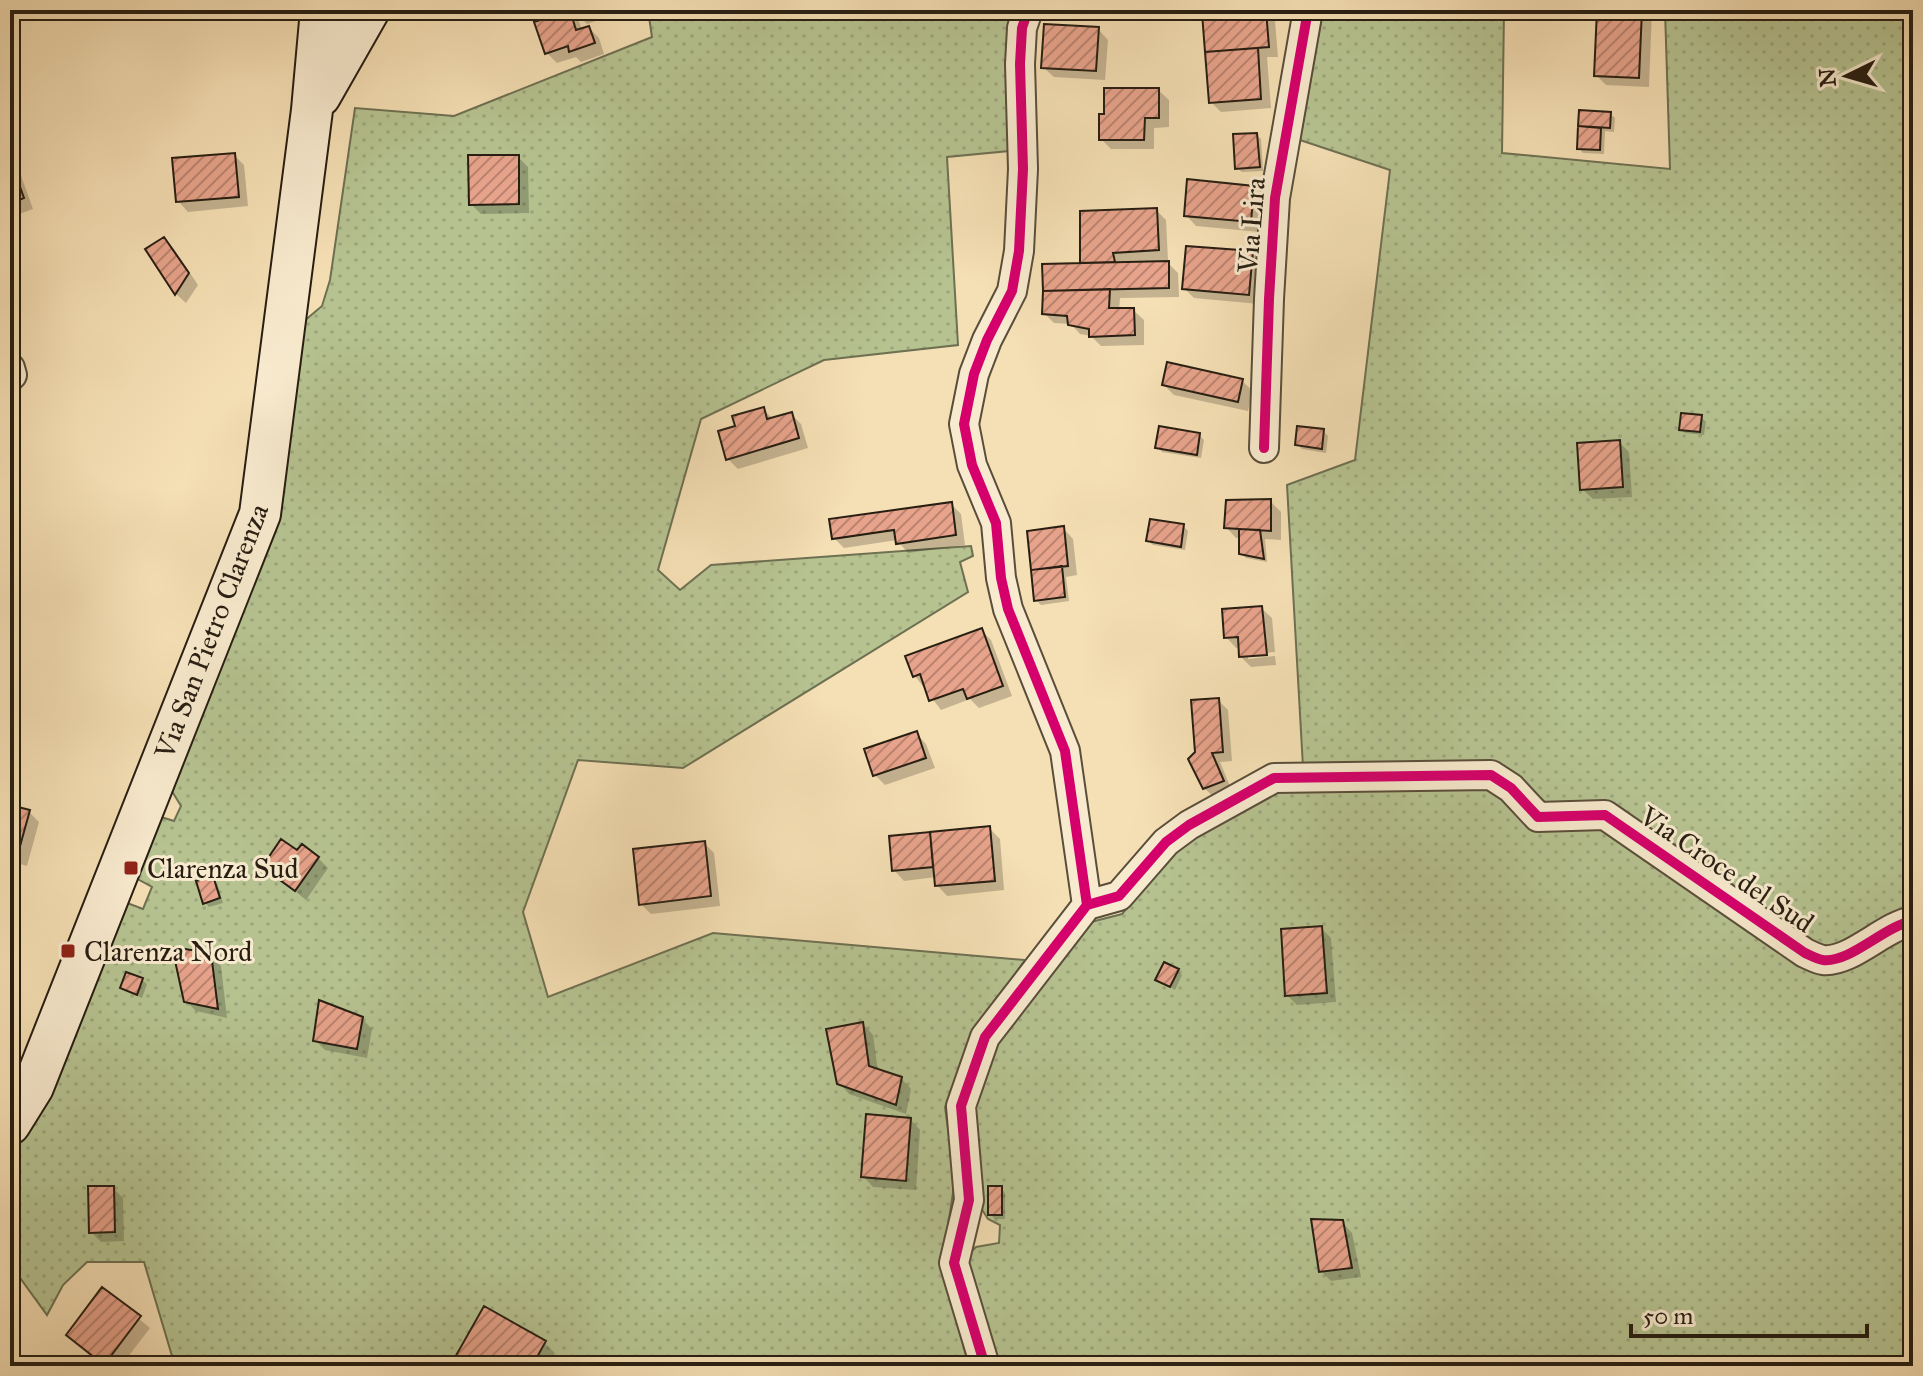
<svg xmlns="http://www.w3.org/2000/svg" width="1923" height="1376" font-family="'IM FELL Great Primer',serif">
<defs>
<pattern id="grass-dots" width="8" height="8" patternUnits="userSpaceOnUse" patternTransform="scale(2)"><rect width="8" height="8" fill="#b6c391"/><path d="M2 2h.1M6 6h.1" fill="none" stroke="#9ca77c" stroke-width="1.8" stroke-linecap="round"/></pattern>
<pattern id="building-hatch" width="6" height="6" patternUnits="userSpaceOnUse" patternTransform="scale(2)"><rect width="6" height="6" fill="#e7a38b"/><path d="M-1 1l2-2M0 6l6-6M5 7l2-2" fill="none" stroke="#bb8470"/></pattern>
</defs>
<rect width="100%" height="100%" fill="#f5dfb4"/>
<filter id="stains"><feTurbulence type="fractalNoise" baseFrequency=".0025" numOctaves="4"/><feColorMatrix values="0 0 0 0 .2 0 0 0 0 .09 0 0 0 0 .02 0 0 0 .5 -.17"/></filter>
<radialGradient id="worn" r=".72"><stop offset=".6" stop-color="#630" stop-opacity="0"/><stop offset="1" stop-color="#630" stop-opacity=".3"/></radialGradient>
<path fill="url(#grass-dots)" stroke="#6e7052" stroke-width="2" d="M648,10h366l-7,44 2,97 -62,6 11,188 -134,15 -123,59 -43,151 22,20 31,-25 260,-19 2,10 -13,6 8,30 -285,176 -105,-8 -55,152 25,85 165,-64 312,27 -50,70 -30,77 10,72 -13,88 27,99h-794l-31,-104h-57l-24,23 -16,30 -37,-51v-108l24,-32 32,-74 56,-149 21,8 9,-22 -18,-10 24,-61 16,5 7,-15 -11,-18 110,-275 23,-191 19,-16 8,-26 25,-172 99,8 198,-79z
M1323,10h181l-2,143 168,16 -5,-159h248v1356h-918l-30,-108 11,-11 23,-4 1,-18 -12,-6 -7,-11 -9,-103 26,-70 93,-113 31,-8 51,-61 25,-24 105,-62 -16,-282 68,-25 35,-290 -90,-30z"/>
<path fill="#0003" d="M566,10h61l-40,14 -11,-11 6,17 7,-2 10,10 5,16 -23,8 -5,-5 -19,6 -10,-10 21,-41z
M1599,10h53l-3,77 -43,-2 -10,-10z
M1265,11l10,10 3,36h-11l4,51 -50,4 -10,-10 -7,-87z
M1098,29l10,11 -3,40 -51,-3 -11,-10z
M1158,90l11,10v27l-15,1v21h-43l-10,-10z
M1580,112l30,2 5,4 -1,14 -9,-1 -1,23 -21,-1 -4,-5z
M1256,135l5,4 2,32 -21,1 -5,-4z
M10,145l23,64 -22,8 -1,-1z
M234,155l10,10 4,41 -60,6 -10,-11z
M518,157l10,10 1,46 -48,1 -10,-10z
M1253,188l11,10 -4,34 -64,-6 -10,-11z
M1156,210l10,10 2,40h-3l13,13 1,24 -59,1 -1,12h14l11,10v25l-43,1 -10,-10 -11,-2 -9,-10 -17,-1 -10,-10 38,-48v-52z
M164,239l10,10 24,36 -12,18 -10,-9 -28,-44z
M1252,253l10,11 -3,40 -65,-6 -10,-10z
M1242,381l11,10 -5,20 -74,-16 -10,-10z
M763,409l10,10 18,-5 10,10 7,24 -70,21 -10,-10 10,-32z
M1701,417l5,5 -2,13 -19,-2 -4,-4z
M1323,431l5,5 -2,17 -24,-4 -5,-5z
M1199,435l5,5 -3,18 -39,-6 -4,-5z
M1619,442l10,10 3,45 -39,2 -11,-10z
M1270,501l11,11v28l-16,-1 2,23 -21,-4 -5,-5v-15h-5l-10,-11z
M951,504l10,10 4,31 -57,8 -11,-13 -53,8 -10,-10z
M1183,526l5,5 -3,19 -32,-5 -5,-4z
M1063,528l10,11 4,36 -11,2 3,24 -28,4 -5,-5z
M1261,608l11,10 3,34 -27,3v4l27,-3 1,9 -25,2 -10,-10 -1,-10 -4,1 -10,-11z
M981,630l10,10 21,56 -33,12 -9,-9 -29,11 -26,-34z
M1218,700l10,10 4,51 -12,1 12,29 -17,7 -11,-10 -7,-35z
M916,733l10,11 9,24 -50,17 -10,-10z
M10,807l19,5 10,10 -12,44 -17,-5z
M989,828l11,11 4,51 -57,6 -10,-11 -1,-8 -32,4 -10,-11 -3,-32z
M704,843l10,10 6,53 -69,8 -10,-10z
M318,858l10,10 -22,32 -42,-34z
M212,878l5,5 6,20 -14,4 -4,-5z
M1321,928l10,10 5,64 -39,3 -10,-10z
M210,955l11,11 6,52 -31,-7 -10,-10z
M1178,971l4,4 -7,15 -18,-11z
M142,980l5,4 -5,14 -20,-10z
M362,1019l10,10 -5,29 -42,-8 -10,-10z
M863,1024l10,11 5,36 23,7 10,11 -5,25 -57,-20 -10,-11z
M910,1119l10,11 -4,60 -43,-3 -10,-11z
M113,1188l10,10 1,43 -23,1 -10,-10z
M1001,1188l4,5v26h-10l-5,-5z
M1342,1222l10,11 9,44 -30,4 -10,-10z
M103,1290l47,38 -29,38h-15l-27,-21z
M544,1343l11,10 -8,13h-83l-7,-8z"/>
<path fill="url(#building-hatch)" stroke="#271e12" stroke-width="2" d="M570,10l6,20 13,-4 6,17 -26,9 -1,-6 -23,8 -11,-32z
M1266,10l3,37 -64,5 -3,-39z
M1597,10h45l-3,68 -45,-2z
M1044,24l55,3 -3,44 -55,-3z
M1258,48l3,51 -52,4 -4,-51z
M1104,88h55v30h-14l-1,22h-45v-26h5z
M1579,110l32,2 -1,16 -32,-2z
M1578,126l23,2 -1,22 -23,-1z
M1257,133l3,34 -25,2 -2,-35z
M235,153l4,44 -63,5 -4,-44z
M468,155h51v49l-50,1z
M10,159l14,39 -14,6z
M1187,179l67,7 -3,36 -67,-6z
M1157,208l2,42 -46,3 2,9 -35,1v-52z
M164,237l25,36 -14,22 -30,-46z
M1186,246l67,5 -4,44 -67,-6z
M1169,261v27l-126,3 -1,-27z
M1110,289l-1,19h25l1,27 -46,2v-8l-21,-4 -1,-9 -25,-2 1,-23z
M1167,362l76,17 -5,23 -76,-17z
M764,407l3,12 25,-7 7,26 -73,22 -8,-29 17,-5 -3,-10z
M1681,413l21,2 -2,17 -21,-2z
M1159,426l41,7 -3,22 -42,-7z
M1297,426l27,3 -2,20 -27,-4z
M1620,440l3,47 -43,3 -3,-47z
M1271,499v32l-47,-3 2,-28z
M952,502l4,33 -60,9 -2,-14 -62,9 -3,-20z
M1150,519l34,5 -3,23 -35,-6z
M1064,526l4,40 -37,4 -4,-39z
M1239,529l21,1 4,29 -25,-5z
M1062,566l3,31 -31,4 -3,-31z
M1262,606l5,49 -28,2 -1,-20 -14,1 -2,-29z
M982,628l21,58 -36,13 -4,-10 -34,12 -9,-27 -7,3 -8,-21z
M1219,698l4,54 -11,1 12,28 -21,8 -15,-30 7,-7 -4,-52z
M917,731l9,27 -53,18 -9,-27z
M10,805l20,5 -13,47 -7,-2z
M990,826l5,55 -60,5 -5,-54z
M930,832l3,35 -41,4 -3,-35z
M281,839l16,11 5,-6 17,13 -24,34 -33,-24z
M705,841l6,55 -72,9 -6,-56z
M213,876l7,22 -17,6 -7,-23z
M1322,926l5,67 -42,3 -4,-67z
M172,947l39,6 7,56 -34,-7z
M1164,962l15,7 -9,18 -15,-7z
M126,972l17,6 -6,17 -17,-7z
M319,1000l44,17 -6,32 -44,-8z
M863,1022l6,44 33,11 -6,28 -59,-21 -11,-55z
M866,1114l45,4 -5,63 -45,-4z
M88,1186h26l1,46 -26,1z
M988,1186h14v29h-14z
M1311,1219l32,1 9,48 -33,4z
M102,1287l39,29 -37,49 -38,-30z
M484,1306l62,35 -14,25h-65l-13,-7z"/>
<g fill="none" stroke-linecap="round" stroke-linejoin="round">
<defs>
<path id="minor" d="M10,368l2,7
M1264,448l5,-149 6,-101 33,-188
M1087,905l32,-9 47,-54 23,-17 85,-47 217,-3 20,13 27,29 67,-2 200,138c5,2 12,6 18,7 28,3 61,-34 90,-39
M985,1366l-31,-103 15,-63 -8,-94 24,-69 102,-132 -22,-154 -57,-142 -7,-31 -5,-55 -24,-58 -8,-41 10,-50 13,-34 25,-49 7,-40 4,-82 -3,-105 2,-36 6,-18"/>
<path id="secondary" d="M320,96l49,-86
M10,1124l23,-37 227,-573 52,-404 9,-100"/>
</defs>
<use href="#minor" stroke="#5a4e3a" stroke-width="32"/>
<use href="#secondary" stroke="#271e12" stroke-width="44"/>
<use href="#minor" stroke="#f8eace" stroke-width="28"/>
<use href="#secondary" stroke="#f8eace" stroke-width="40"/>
<defs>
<path id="cycleway" d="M1264,448l5,-149 6,-101 33,-188
M1087,905l32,-9 47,-54 23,-17 85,-47 217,-3 20,13 27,29 67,-2 200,138c5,2 12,6 18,7 28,3 61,-34 90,-39
M985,1366l-31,-103 15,-63 -8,-94 24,-69 102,-132 -22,-154 -57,-142 -7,-31 -5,-55 -24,-58 -8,-41 10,-50 13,-34 25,-49 7,-40 4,-82 -3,-105 2,-36 6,-18"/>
</defs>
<use href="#cycleway" stroke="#f8eace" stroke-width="15"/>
<use href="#cycleway" stroke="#d6006c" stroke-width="10"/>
</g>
<g fill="#8f2418" stroke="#f8eace" stroke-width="3">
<rect x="123" y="860" width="16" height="16" rx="4"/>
<rect x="60" y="943" width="16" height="16" rx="4"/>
</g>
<g text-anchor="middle" stroke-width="6" stroke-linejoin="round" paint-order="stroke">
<g font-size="28" fill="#271e12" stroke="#f8eace">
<text transform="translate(1251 225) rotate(-85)" y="10">Via Lira</text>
<text transform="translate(211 631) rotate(-69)" y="10">Via San Pietro Clarenza</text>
<text transform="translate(1727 869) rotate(34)" y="10">Via Croce del Sud</text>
</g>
<g font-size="28" fill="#271e12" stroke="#f8eace" text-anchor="start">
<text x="147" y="878">Clarenza Sud</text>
<text x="84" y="961">Clarenza Nord</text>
</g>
</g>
<rect width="1923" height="1376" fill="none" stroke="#f5dfb4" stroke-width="40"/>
<rect x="12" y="12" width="1899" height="1352" fill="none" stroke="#271e12" stroke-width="4"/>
<rect x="20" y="20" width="1883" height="1336" fill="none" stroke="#271e12" stroke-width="2"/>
<g transform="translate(1847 76) rotate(265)" stroke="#f8eace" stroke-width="6" paint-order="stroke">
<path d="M0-6L14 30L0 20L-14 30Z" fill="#271e12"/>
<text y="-12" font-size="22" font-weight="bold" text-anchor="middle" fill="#271e12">N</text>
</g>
<path d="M1631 1324v12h236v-12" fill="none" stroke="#271e12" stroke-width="4"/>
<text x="1643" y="1324" font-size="24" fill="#271e12" stroke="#f8eace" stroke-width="6" paint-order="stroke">50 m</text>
<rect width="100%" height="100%" filter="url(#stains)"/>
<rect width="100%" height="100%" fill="url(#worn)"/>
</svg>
